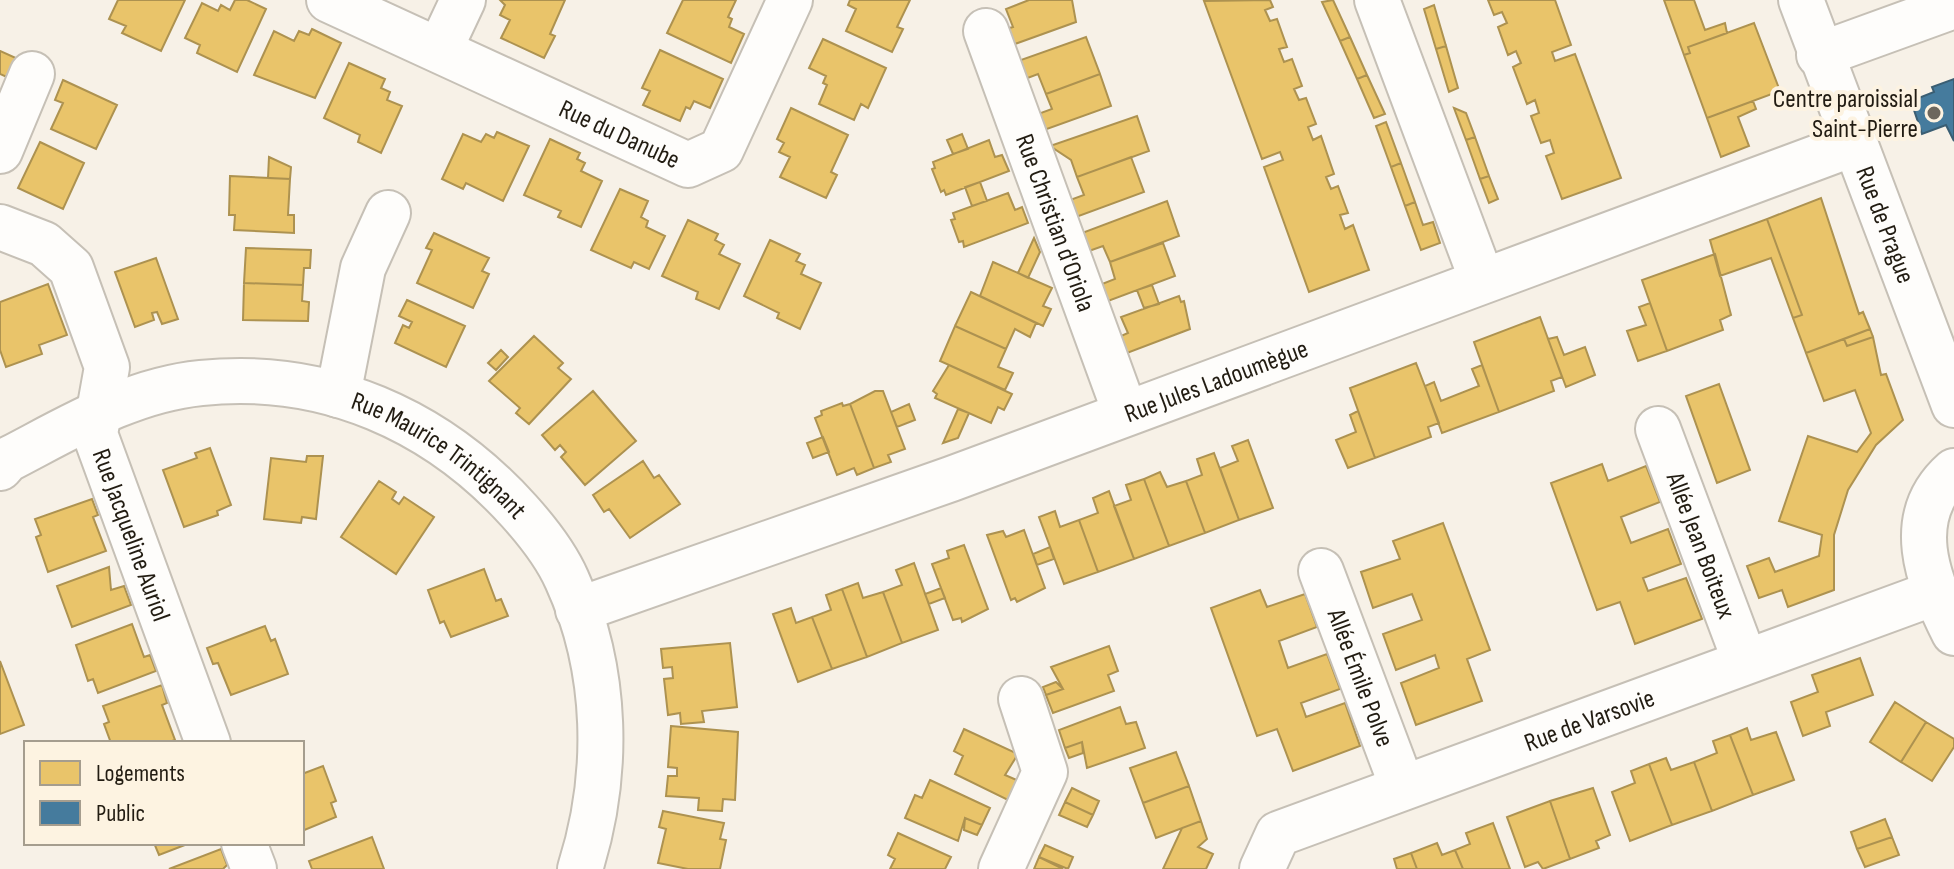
<svg xmlns="http://www.w3.org/2000/svg" width="1954" height="869" font-family="'Sofia Sans Condensed',sans-serif">
<rect width="100%" height="100%" fill="#f7f1e7"/>
<path fill="#e9c46a" stroke="#ad9250" stroke-width="2" d="M118,0h67l-24,51 -39,-18 4,-7 -17,-7z
M235,0h12l19,9 -29,63 -40,-19 3,-8 -15,-7 17,-35 16,8 3,-6 9,5z
M500,0h65l-15,34 5,2 -11,22 -43,-20 9,-18 -10,-5 5,-10z
M683,0h53l-8,17 4,2 -3,8 15,7 -13,29 -64,-30z
M850,0h60l-13,27 6,2 -11,23 -46,-21 10,-22 -8,-4z
M1029,0h43l4,22 -64,23 -6,-16 7,-2 -7,-18z
M1270,0l3,7 -8,3 5,11 7,-2 10,28 -8,2 5,13 8,-3 10,27 -8,3 5,11 7,-2 10,26 -8,3 5,13 8,-4 13,38 -8,3 5,12 7,-3 10,27 -8,2 5,14 8,-4 16,45 -60,22 -45,-125 19,-7 -3,-8 -18,7 -58,-158z
M1333,0l17,37 -10,4 -18,-39z
M1488,0h67l16,45 -19,7 3,9 20,-7 46,124 -59,21 -16,-43 8,-3 -4,-13 -9,3 -10,-27 8,-3 -4,-13 -8,4 -14,-37 8,-4 -5,-12 -8,4 -10,-28 9,-4 -5,-11 -8,3z
M1664,0h30l11,30 20,-7 2,10 -39,14 2,6 -6,2z
M1434,5l12,41 -10,3 -12,-40z
M1754,23l26,68 -73,27 -23,-63 6,-2 -2,-6z
M312,29l29,14 -26,55 -61,-23 20,-44 20,10 5,-10 10,4z
M1086,37l14,37 -54,20 -8,-20 -13,5 -7,-18z
M1350,37l17,38 -10,4 -17,-38z
M823,39l63,29 -18,40 -7,-4 -7,16 -35,-16 8,-19 -4,-2 3,-7 -17,-8z
M1446,46l12,42 -9,4 -13,-43z
M660,50l63,29 -13,29 -16,-7 -4,8 -4,-2 -6,14 -37,-16 7,-14 -8,-3z
M0,51l18,8 -9,19 -9,-4z
M349,63l36,16 -4,9 9,4 -3,8 15,6 -21,47 -23,-11 2,-7 -36,-17z
M1100,74l11,32 -67,24 -6,-16 14,-5 -6,-15z
M1367,75l18,39 -11,4 -17,-39z
M63,80l54,25 -21,44 -45,-20 12,-26 -8,-3z
M1753,101l3,8 -18,8 11,29 -28,11 -14,-39z
M791,108l57,27 -17,37 6,3 -11,23 -46,-21 10,-20 -11,-5 5,-9 -7,-4z
M1454,108l12,5 9,24 -9,3z
M1137,116l12,35 -72,26 -6,-17 -21,-14z
M1386,122l15,41 -10,4 -15,-41z
M497,132l32,14 -26,55 -37,-18 -3,6 -21,-10 21,-45 18,8 5,-8 8,4z
M962,134l6,15 -15,5 -6,-14z
M1475,137l14,39 -9,3 -14,-39z
M550,139l30,14 -3,6 8,4 -4,8 21,10 -21,46 -23,-10 3,-6 -37,-16z
M989,140l6,17 7,-2 7,16 -63,24 -2,-5 -3,2 -9,-23 3,-1 -2,-6z
M40,142l44,21 -21,46 -45,-21z
M269,157l22,10 -1,12 -22,-1z
M1131,157l13,35 -68,25 -6,-17 14,-5 -7,-18z
M1401,163l14,39 -10,4 -14,-39z
M230,176l60,3 -2,36h6v18l-60,-3 1,-15h-6z
M1489,176l9,23 -9,4 -9,-24z
M980,182l7,19 -15,5 -7,-19z
M620,189l28,12 -7,16 7,4 -2,6 19,9 -16,33 -15,-7 -3,6 -40,-18z
M1008,193l7,17 7,-3 6,16 -64,24 -1,-6 -4,1 -8,-22 4,-1 -2,-6z
M1821,198l38,116 4,-2 7,17 -64,24 -13,-35 9,-3 -35,-96z
M1167,201l12,35 -69,26 -7,-16 -14,5 -7,-18z
M1415,202l8,23 10,-3 7,21 -19,7 -16,-44z
M1767,219l35,96 -9,3 -22,-60 -51,18 -10,-36z
M688,220l30,14 -3,6 9,5 -5,9 21,10 -21,45 -23,-10 2,-7 -36,-16z
M434,233l55,25 -7,13 7,3 -16,34 -56,-25 15,-33 -6,-2z
M1034,238l6,14 -12,26 -10,-5z
M770,240l30,14 -4,7 9,4 -4,9 20,9 -21,46 -23,-11 2,-5 -35,-17z
M1163,243l12,33 -67,25 -6,-17 13,-5 -5,-17z
M246,248l65,2 -1,18h-6l-1,17 -59,-2z
M1715,254l16,61 -11,5 3,10 -56,21 -25,-71z
M156,258l22,61 -16,5 -5,-12 -5,1 2,7 -19,7 -20,-55z
M993,262l59,26 -9,18 8,3 -8,17 -63,-30z
M244,283l59,2 -1,16 7,1 -1,19 -65,-1z
M48,284l19,51 -28,10 3,9 -36,13 -6,-17v-48z
M1152,285l7,19 -15,4 -7,-18z
M971,292l65,31 -6,14 -15,-8 -9,20 -51,-23z
M1179,296l2,6 3,-1 6,28 -63,24 -6,-17 7,-3 -7,-16z
M407,300l58,26 -19,41 -51,-24 8,-18 6,3 3,-6 -13,-6z
M1650,303l17,48 -29,10 -11,-30 19,-6 -7,-18z
M1540,317l22,60 -11,4 3,10 -55,21 -25,-70z
M955,326l51,23 -8,18 15,6 -8,17 -65,-29z
M1870,329l3,8 -26,9 -3,-7z
M534,336l29,27 -5,5 13,11 -42,45 -13,-11 4,-5 -31,-27z
M1557,337l7,18 21,-8 10,28 -29,12 -18,-48z
M1873,337l8,38 5,-1 17,46 -27,25 -28,45 -14,45v55l-46,17 -6,-17 -23,8 -12,-32 22,-8 6,14 44,-16 3,-21 -43,-14 29,-85 49,16 14,-19 -16,-43 -31,11 -18,-48 38,-14 3,7z
M501,350l7,7 -12,13 -8,-7z
M1416,363l23,60 -11,4 3,10 -56,21 -25,-70z
M949,365l63,29 -8,16 -6,-3 -7,16 -56,-25 2,-4 -4,-3z
M1482,365l17,47 -57,21 -17,-47 9,-4 7,19 38,-15 -7,-17z
M1719,384l31,86 -33,13 -31,-87z
M593,391l43,50 -51,44 -24,-28 5,-5 -6,-7 -5,5 -13,-15z
M875,391h8l22,58 -17,6 3,7 -17,6 -24,-64z
M842,403l1,3 7,-2 24,64 -17,7 -3,-7 -17,7 -22,-57 7,-3 -1,-4z
M909,404l6,16 -18,7 -6,-15z
M958,409l11,4 -11,25 -15,5z
M1358,411l17,47 -27,10 -12,-28 20,-8 -6,-17z
M823,437l6,15 -16,6 -6,-15z
M1248,440l25,68 -34,12 -19,-52 18,-7 -6,-15z
M210,448l21,57 -14,6 1,4 -34,12 -21,-57 34,-12 -2,-5z
M1214,453l25,67 -34,13 -19,-52 16,-6 -5,-16z
M307,456h16l-7,63 -14,-2 -1,6 -37,-4 7,-61 35,4z
M643,461l11,17 5,-3 21,29 -50,34 -21,-29 -5,3 -11,-17z
M1602,464l6,17 38,-15 14,36 -39,15 10,26 37,-14 13,35 -38,14 5,13 38,-13 16,41 -67,25 -15,-42 -23,8 -46,-127z
M1160,472l7,15 19,-6 19,52 -36,13 -25,-67z
M1144,479l25,67 -35,13 -20,-53 17,-6 -5,-15z
M379,481l17,11 -4,7 7,5 5,-7 30,20 -38,57 -55,-37z
M1109,491l25,68 -36,13 -19,-52 19,-7 -5,-15z
M92,499l6,16 -5,2 13,34 -58,21 -12,-35 5,-2 -6,-16z
M1055,511l5,16 19,-7 19,52 -34,12 -25,-67z
M1443,523l47,127 -23,9 15,42 -66,24 -15,-42 38,-15 -4,-13 -39,15 -13,-36 39,-14 -10,-26 -39,14 -12,-36 39,-13 -7,-18z
M1024,530l21,58 -28,14 -2,-4 -4,2 -24,-65 16,-4 3,6z
M964,545l24,64 -26,13 -1,-4 -8,2 -21,-56 17,-6 -2,-7z
M1050,547l4,12 -17,6 -4,-11z
M914,563l24,67 -36,13 -19,-51 19,-7 -6,-15z
M109,567l2,23 13,-4 7,19 -59,22 -15,-41z
M484,569l12,32 5,-2 7,17 -57,21 -7,-16 -4,2 -12,-33z
M858,583l5,15 20,-6 19,51 -35,14 -25,-68z
M941,588l4,10 -16,6 -4,-10z
M842,589l25,68 -35,12 -20,-52 19,-7 -5,-15z
M1260,590l7,17 38,-13 12,33 -38,14 9,27 39,-14 13,35 -39,14 3,8 2,6 39,-14 15,43 -67,25 -16,-42 -20,7 -46,-128z
M791,608l5,15 16,-6 20,52 -34,13 -25,-68z
M132,624l12,33 6,-2 6,16 -58,22 -5,-14 -5,2 -12,-36z
M265,626l6,15 4,-2 13,35 -57,21 -13,-32 -5,1 -6,-16z
M730,643l7,64 -35,4 2,11 -23,2 -1,-11 -12,2 -4,-36 9,-1 -1,-11 -9,1 -2,-19z
M1109,646l9,25 -10,4 6,16 -61,22 -7,-18 17,-6 -12,-22z
M1860,658l13,37 -47,17 4,14 -27,10 -12,-34 27,-10 -6,-17z
M0,661l24,64 -24,9z
M1056,682l7,7 -17,6 -3,-8z
M162,685l5,18 -5,2 13,35 -9,3h-55l-7,-19 5,-2 -6,-16z
M1895,702l31,20 -25,40 -31,-20z
M1120,707l6,17 10,-2 9,26 -58,20 -5,-26 -17,6 -6,-18z
M1926,722l28,17v8l-22,34 -31,-19z
M671,726l67,6 -3,68 -12,-1 -1,12 -24,-1 1,-12 -33,-2 2,-20h9v-8l-9,-1z
M1747,728l4,12 25,-8 18,48 -41,15 -23,-60z
M964,729l54,25 -13,21 16,7 -9,20 -57,-28 8,-18 -9,-5z
M1730,735l23,60 -41,16 -18,-49 23,-9 -4,-12z
M1082,742l1,11 -14,5 -4,-10z
M1176,752l13,34 -46,17 -13,-35z
M1666,758l5,12 23,-8 18,49 -40,14 -23,-61z
M1649,764l23,61 -42,16 -18,-49 23,-9 -4,-12z
M323,766l13,35 -5,2 5,14 -34,14v-57z
M930,780l60,28 -8,17 -17,-7 -7,23 -53,-23 10,-23 7,3z
M1189,786l12,35 -45,17 -13,-35z
M1072,788l27,13 -6,14 -28,-13z
M1593,788l17,47 -14,6 3,7 -29,11 -20,-58z
M1550,801l20,58 -27,10 -5,-7 -13,5 -18,-50z
M1065,802l28,13 -6,12 -28,-12z
M663,811l61,12 -4,16 6,1 -6,29h-32l-30,-6 8,-34 -7,-2z
M965,818l17,7 -5,10 -13,-5z
M1885,819l7,18 -35,12 -6,-17z
M1201,821l6,18 -9,8 15,7 -7,15h-43l19,-41z
M1493,823l17,46h-47l-8,-19 15,-6 -4,-11z
M898,833l53,24 -6,12h-55l5,-10 -7,-4z
M372,837l12,32h-72l-3,-8z
M1892,837l7,18 -34,12 -8,-18z
M154,843h36l-31,12z
M1437,843l5,12 13,-5 8,19h-46l-6,-16z
M1045,845l28,12 -5,12 -29,-12z
M221,849l6,16 -4,4h-54z
M1411,853l6,16h-20l-3,-10z
M1039,857l24,12h-29z"/>
<path fill="#457b9d" stroke="#3a5e73" stroke-width="2" d="M1954,79v62l-8,-16 -24,9 -11,-33 23,-9 -2,-5z"/>
<g fill="none" stroke-linecap="round" stroke-linejoin="round">
<defs>
<g id="minor">
<path id="s1" d="M329,0l359,165 33,-15 69,-150"/>
<path d="M1377,0l105,280"/>
<path id="s2" d="M1801,0l153,405"/>
<path id="s3" d="M986,31l139,381"/>
<path d="M440,49l23,-49"/>
<path d="M1819,55l135,-49"/>
<path d="M0,151l32,-77"/>
<path id="s4" d="M0,227l44,17 27,24 36,99 -12,67 113,309"/>
<path d="M338,395l25,-127 25,-55"/>
<path id="s5" d="M1658,429l87,232"/>
<path id="s6" d="M0,468l7,-8c62,-32 123,-70 194,-77 124,-13 236,37 318,128 18,20 37,44 48,69 41,90 43,195 13,289"/>
<path d="M1954,471c-52,46 -26,110 0,162"/>
<path id="s7" d="M1321,571l81,215"/>
<path id="s8" d="M578,610l373,-131 902,-335"/>
<path d="M244,843l10,26"/>
<path d="M1001,869l44,-97 -24,-73"/>
<path id="s9" d="M1262,869l16,-35 659,-242"/>
</g>
</defs>
<use href="#minor" stroke="#c6c0b6" stroke-width="48"/>
<use href="#minor" stroke="#fefdfb" stroke-width="44"/>
</g>
<circle fill="#6d675d" stroke="#fdf3e1" stroke-width="3" cx="1934" cy="113" r="8"/>
<g text-anchor="middle" stroke-width="8" stroke-linejoin="round" paint-order="stroke">
<g font-size="26" fill="#221c12" stroke="#fdf3e1" text-anchor="end">
<text x="1918" y="107">Centre paroissial<tspan x="1918" dy="30">Saint-Pierre</tspan></text>
</g>
<g font-size="26" fill="#221c12" stroke="#fdf3e1">
<text dy="9" stroke="none"><textPath href="#s1" startOffset="320">Rue du Danube</textPath></text>
<text dy="9" stroke="none"><textPath href="#s3" startOffset="204">Rue Christian d'Oriola</textPath></text>
<text dy="9" stroke="none"><textPath href="#s2" startOffset="240">Rue de Prague</textPath></text>
<text dy="9" stroke="none"><textPath href="#s8" startOffset="678">Rue Jules Ladoumègue</textPath></text>
<text dy="9" stroke="none"><textPath href="#s6" startOffset="478">Rue Maurice Trintignant</textPath></text>
<text dy="9" stroke="none"><textPath href="#s4" startOffset="364">Rue Jacqueline Auriol</textPath></text>
<text dy="9" stroke="none"><textPath href="#s5" startOffset="124">Allée Jean Boiteux</textPath></text>
<text dy="9" stroke="none"><textPath href="#s7" startOffset="114">Allée Émile Polve</textPath></text>
<text dy="9" stroke="none"><textPath href="#s9" startOffset="370">Rue de Varsovie</textPath></text>
</g>
</g>
<rect x="24" y="741" width="280" height="104" fill="#fdf3e1" stroke="#a59d8e" stroke-width="2"/>
<rect x="40" y="761" width="40" height="24" fill="#e9c46a" stroke="#a59d8e" stroke-width="2"/>
<text x="96" y="781" font-size="24" fill="#221c12">Logements</text>
<rect x="40" y="801" width="40" height="24" fill="#457b9d" stroke="#a59d8e" stroke-width="2"/>
<text x="96" y="821" font-size="24" fill="#221c12">Public</text>
</svg>
